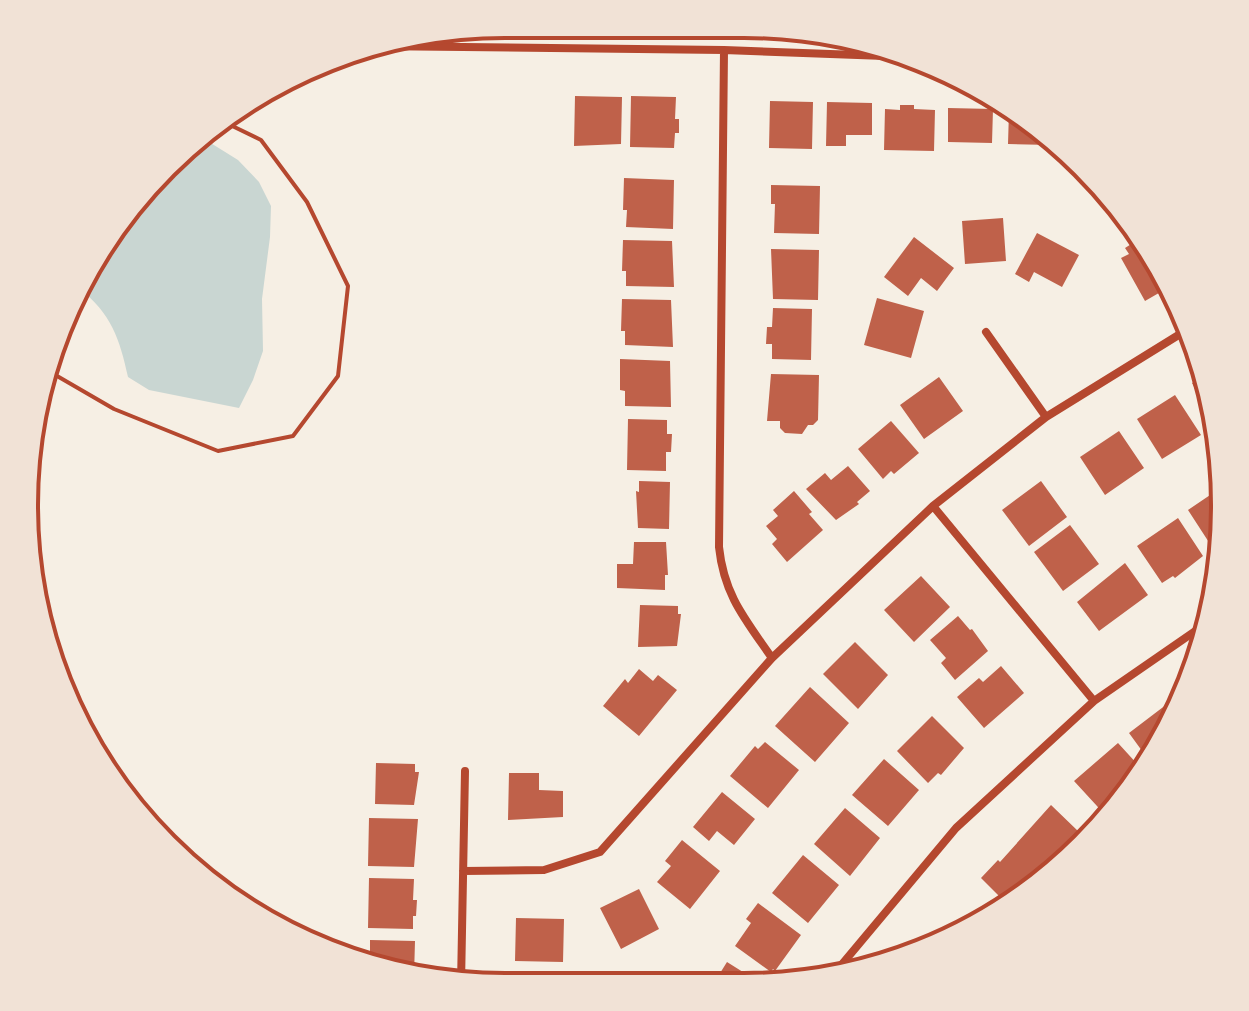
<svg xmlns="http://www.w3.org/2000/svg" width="1249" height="1011" font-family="Overpass,sans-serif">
<rect width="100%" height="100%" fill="#f6efe4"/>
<path fill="#c9d6d2" d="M201,137l37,23 21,22 12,24 -1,31 -8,62 1,52 -10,29 -14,28 -90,-18 -21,-13c-8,-37 -17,-65 -49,-88l10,-25 76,-99z"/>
<path fill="#bf614a" d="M575,96l47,1 -1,47 -47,2z
M631,96l45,1 -1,22h4v14h-4l-1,15 -44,-1z
M770,101l43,1 -1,47 -43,-1z
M827,102l45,1v32h-26v11h-20z
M900,105h14v4l21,1 -1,41 -50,-1 1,-41 15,1z
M948,108l45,1 -1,34 -44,-1z
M1009,111l42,26v8l-43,-1z
M624,178l50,2 -1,49 -47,-2 1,-17h-4z
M771,185l49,1 -1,48 -45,-1 1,-29h-4z
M1003,218l3,43 -41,3 -3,-43z
M1037,233l42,22 -17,32 -28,-15 -5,10 -14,-8z
M914,237l40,31 -17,23 -16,-13 -13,18 -24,-19z
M623,240l49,1 2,46 -48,-1v-15h-4z
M1136,241l35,45 -26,15 -24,-43 8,-4 -4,-6z
M771,249l48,1 -1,50 -45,-1z
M877,298l47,13 -13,47 -47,-13z
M622,299l49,1 2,47 -48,-2v-14h-4z
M773,308l39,1 -1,51 -39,-1v-15h-6l1,-17h5z
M620,359l50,2 1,46 -46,-1v-15l-5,-1z
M771,374l48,1 -1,45 -5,5h-5l-6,9 -17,-1 -5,-5v-7h-13z
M939,377l24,34 -39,28 -24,-34z
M1199,379l7,29h-1l-13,-25z
M1175,395l26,40 -39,24 -25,-40z
M628,419l39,1v14h5l-1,18h-5v19l-39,-1z
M891,421l28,32 -25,21 -3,-3 -8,8 -25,-30z
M1119,431l25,37 -39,27 -25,-38z
M848,466l22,25 -13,11 2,2 -23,16 -30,-31 19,-16 6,7z
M639,481l31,1 -1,47 -31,-1 -2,-37 3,1z
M1041,481l26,36 -38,29 -27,-36z
M794,491l18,21 -3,2 14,16 -36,32 -15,-18 5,-5 -11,-13 12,-10 -5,-6z
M1216,491l5,8 -6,47 -3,1 -24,-37z
M1178,518l25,38 -28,22 -2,-2 -11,7 -25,-37z
M1070,525l29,39 -36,27 -29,-39z
M634,542h32l2,33h-3v15l-48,-2v-24h16z
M1125,563l23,32 -49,36 -22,-29z
M921,576l29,31 -36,35 -30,-32z
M640,605l38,1v8h3l-4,32 -39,1z
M958,616l12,14 2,-1 16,22 -33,29 -14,-17 5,-5 -16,-18z
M855,642l33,33 -30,34 -35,-35z
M1001,666l23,27 -40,35 -27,-31 22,-19 4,4z
M639,669l14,12 5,-6 19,15 -38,46 -36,-30 22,-27 3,4z
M810,687l39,36 -34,39 -40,-36z
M1175,698l1,2 -31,55 -16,-22z
M932,716l32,32 -23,27 -3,-2 -10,10 -31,-32z
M765,742l34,28 -31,38 -38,-32 25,-30 3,3z
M1118,743l21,23 -9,15 -17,16 5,5 -10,16 -34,-37z
M884,759l35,31 -31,36 -36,-31z
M376,763l39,1v8h4l-5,33 -39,-1z
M509,773h30v17l24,1v26l-55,3z
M722,792l33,27 -21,26 -17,-14 -8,10 -16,-14z
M1051,805l28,27 -41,42 -34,27 -23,-23 17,-18 2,2z
M845,808l35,30 -30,38 -36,-32z
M369,818l49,1 -4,48 -46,-1z
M682,840l38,31 -30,38 -33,-27 14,-16 -6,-5z
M803,855l36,30 -31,38 -36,-30z
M369,878l45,1 -1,21h4l-1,16h-3v13l-45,-1z
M639,889l20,40 -38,20 -21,-41z
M758,903l43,32 -26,36 -2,-2 -2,3 -36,-26 16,-23 -5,-4z
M516,918l48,1 -1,43 -48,-1z
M937,931l10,9 -23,6z
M370,940l45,1 -1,35 -33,-5 -11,-6z
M727,962l38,24h-53z
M513,971l48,1v14h-49z"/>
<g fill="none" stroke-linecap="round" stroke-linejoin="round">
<path stroke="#b5482f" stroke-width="4" d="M45,369l69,40 104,42 75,-15 45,-60 10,-90 -41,-84 -46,-62 -39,-19"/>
<path stroke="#b5482f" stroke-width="8" d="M368,46l356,4 188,7
M724,50l-5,497c5,48 26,72 53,111
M986,332l60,85
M933,506l161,195
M463,871l81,-1 56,-18 172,-194 161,-152 113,-89 139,-86
M838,969l118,-141 138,-127 110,-76
M461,984l4,-213"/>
</g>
<path d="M0 0H1249V1011H0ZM505 38H744A467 467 0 0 1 1211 505V506A467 467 0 0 1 744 973H505A467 467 0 0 1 38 506V505A467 467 0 0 1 505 38Z" fill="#f1e2d6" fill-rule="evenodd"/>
<path fill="none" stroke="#b5482f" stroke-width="4" d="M505 38H744A467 467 0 0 1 1211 505V506A467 467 0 0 1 744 973H505A467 467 0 0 1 38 506V505A467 467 0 0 1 505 38Z"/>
</svg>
